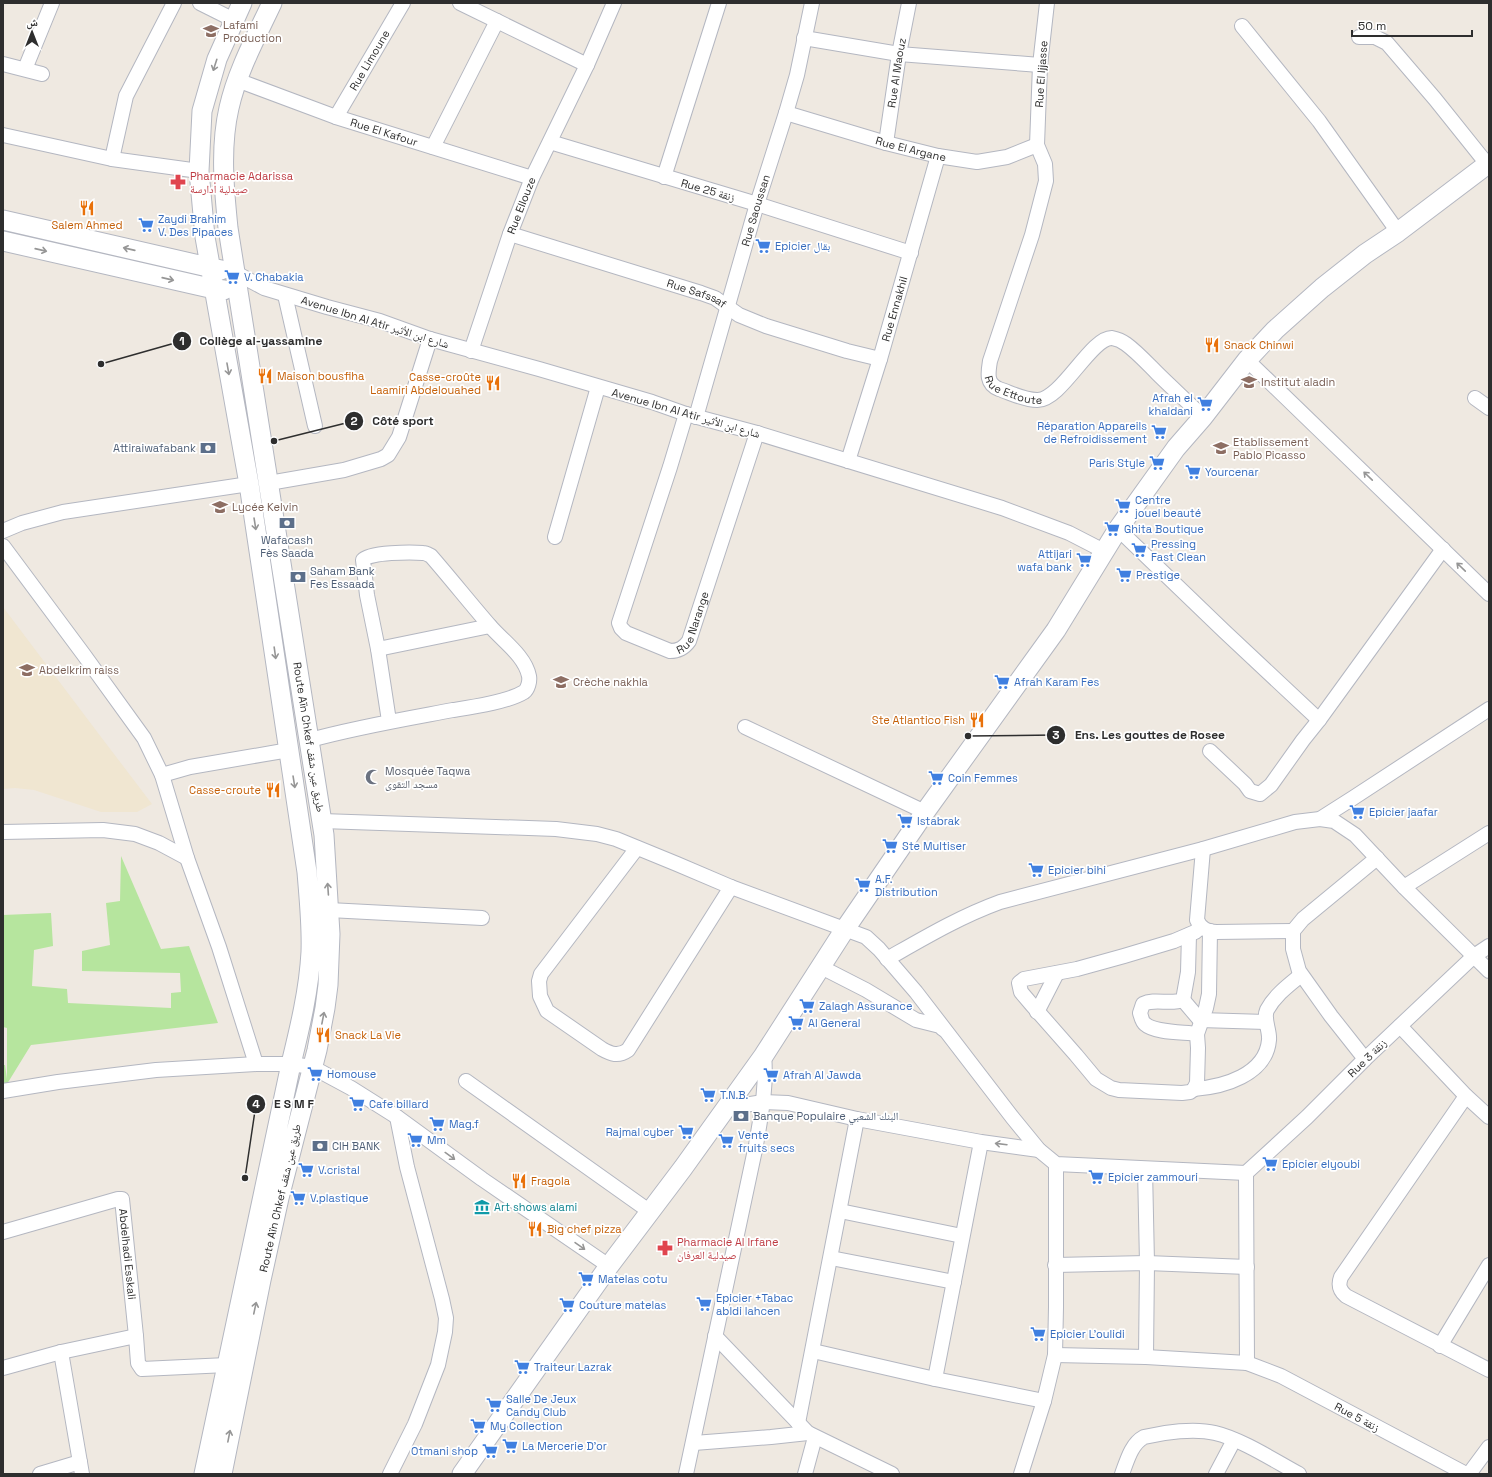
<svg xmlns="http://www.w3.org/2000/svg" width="1492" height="1477" font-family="'Space Grotesk','Noto Naskh Arabic',sans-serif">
<rect width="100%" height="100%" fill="#efe9e1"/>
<path fill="#f0e6d1" d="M3,607l95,126 54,71 -15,8h-36l-67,-22 -19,-2 -12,1z"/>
<path fill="#b6e59e" d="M121,856l40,93 28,-3 29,77 -187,22 -24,39 -4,1v-20h2l2,14v-51l-4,-1v-112l48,-2 2,33 -19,4 -2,36 35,3 1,14 103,5v-15l10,-1 -1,-19 -98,-2v-20l28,-6 -4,-42 14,-2z"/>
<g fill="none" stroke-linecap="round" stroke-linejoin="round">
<defs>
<g id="street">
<path d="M200,3l34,17"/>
<path d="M460,3l127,62"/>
<path id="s1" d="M1047,3l-7,62 -3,80 8,19 1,17 -14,54 -42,126c-2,12 -4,23 9,28 12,4 25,11 38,11 24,1 54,-63 75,-62 5,1 10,3 14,6 11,8 21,19 31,29 15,15 31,29 46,44"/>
<path d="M1242,26l77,95 79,111"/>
<path d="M1359,37h16l12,6 48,56 52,65"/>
<path d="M804,38l95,16 141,11"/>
<path d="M3,64l39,10"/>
<path d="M25,69l27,-66"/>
<path id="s2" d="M237,80l99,37 196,61"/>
<path id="s3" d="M786,113l100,30 52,13 39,6 30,-5 30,-12"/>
<path id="s4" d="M336,117l67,-114"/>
<path d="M3,135l109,24 87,12"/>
<path d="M550,142l207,62 154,49"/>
<path id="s5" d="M886,143l13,-89 10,-51"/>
<path d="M433,147l64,-126"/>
<path d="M112,159l14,-63 48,-93"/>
<path d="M664,177l55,-174"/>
<path id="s6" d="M510,234l191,59 14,5 24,17 27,11 81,25 33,8"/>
<path d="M236,273l28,15 63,19 53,14 50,18 109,30 113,33 34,12 71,19 245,75 67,25 35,18"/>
<path d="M285,295l30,131"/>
<path id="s7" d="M471,351l39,-117 22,-56 55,-113 27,-62"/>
<path d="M1247,360l242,234"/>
<path d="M1475,398l14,10"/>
<path id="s8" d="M686,414l-16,53 -51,156 2,5 5,5 44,18c9,0 14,-3 19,-10l68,-208"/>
<path id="s9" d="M696,417l61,-213 29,-91 11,-38 15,-72"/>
<path id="s10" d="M848,461l32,-102 58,-203"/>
<path d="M269,483l75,-13 37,-11 7,-4 11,-18 31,-98"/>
<path d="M1118,529l106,102 95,89"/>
<path d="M3,531l19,-8 41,-11 186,-28"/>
<path d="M555,537l43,-150"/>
<path d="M3,546l81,109 60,83 18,37 25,83 32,89 37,117"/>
<path d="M378,649l112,-23"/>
<path d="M745,727l180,85"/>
<path d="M310,740c47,-13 95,-21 143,-30 19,-3 55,-8 71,-18 4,-3 6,-11 5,-16 -4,-20 -26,-35 -39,-50 -20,-23 -39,-47 -59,-70 -2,-1 -5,-3 -8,-3 -11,-1 -54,-1 -60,7l4,35 11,54 11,72"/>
<path d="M1210,751l35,33 5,7 10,3 11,-9 32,-45 16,-20 124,-171"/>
<path d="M162,775l28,-8 99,-17"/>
<path d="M1320,819l14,2 21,14 49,52 85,84"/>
<path d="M322,821l234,8 41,5 19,5 61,25 54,23 135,50 13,12 37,43 96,125 27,33 17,14 190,9"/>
<path d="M3,832l100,-2 32,4 24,9 28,15"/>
<path d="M637,848l-96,126 -2,7 1,15 7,15 55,38c9,5 16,8 26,1l103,-163"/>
<path d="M1203,849l-6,71c4,9 10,11 19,12l77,-1"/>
<path d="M1404,887l85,-54"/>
<path d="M329,910l153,8"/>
<path d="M1201,927l-6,5 -21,9 -50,15 -47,13 -53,10 -5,4 2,9 11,13 44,50 20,24 15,9 8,2 63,3 8,-1 4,-3 3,-6 1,-35 -1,-14 9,-26 3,-14 1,-63"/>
<path d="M1189,935l-1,37 -5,28c-13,5 -28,-2 -40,4l-3,9c1,3 2,9 5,11 10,9 39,8 52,10"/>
<path d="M887,959c37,-21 72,-42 113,-57l203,-53 92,-27 25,-3 33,-21 136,-89"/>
<path d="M821,967l45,23 50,30 24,6 3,3"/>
<path d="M1183,1000l17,20 66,2"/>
<path d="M1037,1012l20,-39"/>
<path d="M1400,1026l66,70 23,21"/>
<path d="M1365,1059l-34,-43 -32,-45 -6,-22v-18l10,-12 74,-61"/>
<path d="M466,1081l183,130"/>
<path d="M1194,1089c29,-2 72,-14 75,-49 1,-10 -6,-21 -2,-30 8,-15 22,-25 34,-35"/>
<path d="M3,1091l55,-9 98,-12 100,-6h35l21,3 39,21 46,29 85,62 127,87"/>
<path d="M1466,1096l-125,181c-3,8 -2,13 5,19l143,74"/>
<path d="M726,1108l37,-6 25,1 69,16 124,23 58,8"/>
<path d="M1145,1169l2,94 -1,94"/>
<path d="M1246,1173l61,-56 58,-58 109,-103 15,-10"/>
<path d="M1246,1173l1,190"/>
<path d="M840,1211l122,25"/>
<path id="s11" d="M3,1232l115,-33h4l14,137"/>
<path d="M831,1258l123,24"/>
<path d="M1055,1265l92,-2 100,4"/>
<path d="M715,1336l93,97 84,41"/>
<path d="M1440,1346l49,-81"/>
<path d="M813,1351l122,28 109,22"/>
<path d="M61,1352l21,122"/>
<path d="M1055,1355l91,2 101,6 34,13 185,98"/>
<path d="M3,1368l58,-16 75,-16 2,27 4,6 85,-4"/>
<path d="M935,1379l46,-237"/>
<path d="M798,1423l59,-304"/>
<path d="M694,1443l77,-6 37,-4"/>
<path d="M40,1474l40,-12"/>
<path d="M390,1474l25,-50 23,-59 7,-33 1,-14 -4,-19 -35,-132 -10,-50"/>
<path d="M686,1474l70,-329c5,-30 11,-59 8,-90"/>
<path d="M805,1474l10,-37"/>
<path d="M1021,1474l23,-73 11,-46 1,-48v-143"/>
<path d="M1122,1474c5,-13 9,-30 22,-37 20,-5 51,-9 71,-4 26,6 60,28 84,41"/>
<path d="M1216,1474l18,-34"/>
<path d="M1469,1474l20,-27"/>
</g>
<path id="secondary" d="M3,220l218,50
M3,241l211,48 10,1
M204,1474l87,-410c9,-37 18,-74 20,-112 1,-27 -2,-54 -4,-80l-58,-388 -44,-247 -6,-66 3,-60 15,-52 25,-56
M222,1474l39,-194 18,-82 38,-148 8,-42 3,-23 2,-51 -6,-99 -96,-607c-4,-39 -8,-81 1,-120 8,-36 27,-71 43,-105
M462,1474l147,-208 74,-98 81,-113 81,-126 80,-117 131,-182 62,-101 58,-81 27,-31 44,-57 28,-30 47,-42 43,-34 33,-22 91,-69"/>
</defs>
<use href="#street" stroke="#b4b7c1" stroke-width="16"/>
<use href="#secondary" stroke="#b4b7c1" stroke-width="21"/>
<use href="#street" stroke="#fff" stroke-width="14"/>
<use href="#secondary" stroke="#fff" stroke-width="19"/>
</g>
<defs><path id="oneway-shaft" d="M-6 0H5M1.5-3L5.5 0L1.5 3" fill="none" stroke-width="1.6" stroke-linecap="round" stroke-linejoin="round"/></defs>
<g stroke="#969696">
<use href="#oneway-shaft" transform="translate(215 65) rotate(108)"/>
<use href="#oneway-shaft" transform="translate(129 249) rotate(-167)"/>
<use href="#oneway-shaft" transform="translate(41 250) rotate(13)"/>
<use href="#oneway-shaft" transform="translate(168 279) rotate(13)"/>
<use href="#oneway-shaft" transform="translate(228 369) rotate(80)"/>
<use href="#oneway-shaft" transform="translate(1368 476) rotate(-136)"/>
<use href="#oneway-shaft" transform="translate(255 524) rotate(81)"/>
<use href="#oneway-shaft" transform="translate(1461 567) rotate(-136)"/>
<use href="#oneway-shaft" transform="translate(275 653) rotate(82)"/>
<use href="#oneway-shaft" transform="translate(294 782) rotate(81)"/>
<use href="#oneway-shaft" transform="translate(328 889) rotate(-94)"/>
<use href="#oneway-shaft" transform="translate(323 1018) rotate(-79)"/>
<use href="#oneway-shaft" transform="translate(1001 1144) rotate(-173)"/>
<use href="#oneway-shaft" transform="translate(450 1156) rotate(36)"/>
<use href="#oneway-shaft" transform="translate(580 1246) rotate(35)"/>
<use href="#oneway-shaft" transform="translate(255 1308) rotate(-78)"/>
<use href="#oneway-shaft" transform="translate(229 1436) rotate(-79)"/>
</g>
<defs>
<symbol id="school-bare" viewBox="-9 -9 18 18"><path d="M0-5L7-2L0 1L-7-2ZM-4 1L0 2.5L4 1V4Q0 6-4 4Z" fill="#8d6e63" stroke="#fff" stroke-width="2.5" paint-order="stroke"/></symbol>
<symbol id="pharmacy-bare" viewBox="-9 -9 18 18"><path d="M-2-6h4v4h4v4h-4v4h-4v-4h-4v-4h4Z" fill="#e0444e" stroke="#fff" stroke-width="2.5" paint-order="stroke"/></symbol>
<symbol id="restaurant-bare" viewBox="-9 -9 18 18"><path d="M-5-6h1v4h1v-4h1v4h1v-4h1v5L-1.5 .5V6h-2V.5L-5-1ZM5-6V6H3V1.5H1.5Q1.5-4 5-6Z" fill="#e8710a" stroke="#fff" stroke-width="2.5" paint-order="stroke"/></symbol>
<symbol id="supermarket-bare" viewBox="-9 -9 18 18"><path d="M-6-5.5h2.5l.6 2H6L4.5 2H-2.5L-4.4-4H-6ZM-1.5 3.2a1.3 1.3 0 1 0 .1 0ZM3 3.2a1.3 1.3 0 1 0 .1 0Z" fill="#3f7fe0" stroke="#fff" stroke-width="2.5" paint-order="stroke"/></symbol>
<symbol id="bank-bare" viewBox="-9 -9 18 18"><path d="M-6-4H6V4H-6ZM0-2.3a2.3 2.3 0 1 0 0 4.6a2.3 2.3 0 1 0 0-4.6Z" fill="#5c6f8a" stroke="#fff" stroke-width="2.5" paint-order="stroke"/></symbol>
<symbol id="mosque-bare" viewBox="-9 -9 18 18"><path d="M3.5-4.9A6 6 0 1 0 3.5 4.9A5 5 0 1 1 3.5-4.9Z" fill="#6b7280" stroke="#fff" stroke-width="2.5" paint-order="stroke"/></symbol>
<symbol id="museum-bare" viewBox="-9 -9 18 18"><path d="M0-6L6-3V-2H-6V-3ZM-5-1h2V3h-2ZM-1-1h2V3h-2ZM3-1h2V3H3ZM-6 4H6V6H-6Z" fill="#0f9aa8" stroke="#fff" stroke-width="2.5" paint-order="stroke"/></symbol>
</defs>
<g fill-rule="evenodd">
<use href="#school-bare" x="200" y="20" width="22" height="22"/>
<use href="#pharmacy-bare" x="167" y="171" width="22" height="22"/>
<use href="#restaurant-bare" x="76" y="197" width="22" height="22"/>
<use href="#supermarket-bare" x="135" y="214" width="22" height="22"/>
<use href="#supermarket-bare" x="752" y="235" width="22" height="22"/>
<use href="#supermarket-bare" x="221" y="266" width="22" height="22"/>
<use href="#restaurant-bare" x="1201" y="334" width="22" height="22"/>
<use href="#restaurant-bare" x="254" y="365" width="22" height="22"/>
<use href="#school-bare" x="1238" y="371" width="22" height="22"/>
<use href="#restaurant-bare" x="482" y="372" width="22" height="22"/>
<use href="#supermarket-bare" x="1194" y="393" width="22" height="22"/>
<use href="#supermarket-bare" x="1148" y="421" width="22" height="22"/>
<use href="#bank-bare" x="197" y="437" width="22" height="22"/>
<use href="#school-bare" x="1210" y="437" width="22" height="22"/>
<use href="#supermarket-bare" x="1146" y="452" width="22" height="22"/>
<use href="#supermarket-bare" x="1182" y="461" width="22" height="22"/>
<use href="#supermarket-bare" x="1112" y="495" width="22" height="22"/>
<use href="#school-bare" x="209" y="496" width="22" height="22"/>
<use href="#bank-bare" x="276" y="512" width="22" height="22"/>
<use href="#supermarket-bare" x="1101" y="518" width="22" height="22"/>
<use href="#supermarket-bare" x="1128" y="539" width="22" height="22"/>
<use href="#supermarket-bare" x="1073" y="549" width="22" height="22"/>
<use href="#supermarket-bare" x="1113" y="564" width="22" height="22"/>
<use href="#bank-bare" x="287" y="566" width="22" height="22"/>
<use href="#school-bare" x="16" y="659" width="22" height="22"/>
<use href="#school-bare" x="550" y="671" width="22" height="22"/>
<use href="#supermarket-bare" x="991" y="671" width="22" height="22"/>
<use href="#restaurant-bare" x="966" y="709" width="22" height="22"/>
<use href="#mosque-bare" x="362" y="766" width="22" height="22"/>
<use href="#supermarket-bare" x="925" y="767" width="22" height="22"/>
<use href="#restaurant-bare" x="262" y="779" width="22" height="22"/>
<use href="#supermarket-bare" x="1346" y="801" width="22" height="22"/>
<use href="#supermarket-bare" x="894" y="810" width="22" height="22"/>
<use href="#supermarket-bare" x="879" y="835" width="22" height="22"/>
<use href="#supermarket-bare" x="1025" y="859" width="22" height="22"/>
<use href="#supermarket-bare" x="852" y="874" width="22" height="22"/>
<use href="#supermarket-bare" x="796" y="995" width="22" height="22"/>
<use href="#supermarket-bare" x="785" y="1012" width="22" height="22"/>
<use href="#restaurant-bare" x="312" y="1024" width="22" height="22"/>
<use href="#supermarket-bare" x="304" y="1063" width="22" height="22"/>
<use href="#supermarket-bare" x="760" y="1064" width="22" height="22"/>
<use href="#supermarket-bare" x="697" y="1084" width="22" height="22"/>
<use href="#supermarket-bare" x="346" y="1093" width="22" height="22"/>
<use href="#bank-bare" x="730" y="1105" width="22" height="22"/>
<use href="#supermarket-bare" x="426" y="1113" width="22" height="22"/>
<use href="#supermarket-bare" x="675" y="1121" width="22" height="22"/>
<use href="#supermarket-bare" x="404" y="1129" width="22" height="22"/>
<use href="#supermarket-bare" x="715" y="1130" width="22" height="22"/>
<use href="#bank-bare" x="309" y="1135" width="22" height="22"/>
<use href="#supermarket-bare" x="1259" y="1153" width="22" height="22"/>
<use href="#supermarket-bare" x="295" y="1159" width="22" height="22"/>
<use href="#supermarket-bare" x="1085" y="1166" width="22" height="22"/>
<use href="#restaurant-bare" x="508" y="1170" width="22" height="22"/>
<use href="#supermarket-bare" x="287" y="1187" width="22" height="22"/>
<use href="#museum-bare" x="471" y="1196" width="22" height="22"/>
<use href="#restaurant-bare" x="524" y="1218" width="22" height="22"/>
<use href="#pharmacy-bare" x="654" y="1237" width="22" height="22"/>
<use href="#supermarket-bare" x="575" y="1268" width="22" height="22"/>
<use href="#supermarket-bare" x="693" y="1293" width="22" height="22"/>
<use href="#supermarket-bare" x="556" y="1294" width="22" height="22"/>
<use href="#supermarket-bare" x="1027" y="1323" width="22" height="22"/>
<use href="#supermarket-bare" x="511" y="1356" width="22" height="22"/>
<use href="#supermarket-bare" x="483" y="1394" width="22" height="22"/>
<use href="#supermarket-bare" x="467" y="1415" width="22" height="22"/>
<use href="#supermarket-bare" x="499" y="1435" width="22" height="22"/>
<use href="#supermarket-bare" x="479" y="1440" width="22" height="22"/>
</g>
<g text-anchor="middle" stroke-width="3.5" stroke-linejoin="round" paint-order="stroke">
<g font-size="11" fill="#785e54" stroke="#fff" text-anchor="start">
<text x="223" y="29">Lafami<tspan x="223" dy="13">Production</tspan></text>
<text x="1261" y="386">Institut aladin</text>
<text x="1233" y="446">Etablissement<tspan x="1233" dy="13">Pablo Picasso</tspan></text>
<text x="232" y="511">Lycée Kelvin</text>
<text x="39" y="674">Abdelkrim raiss</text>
<text x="573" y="686">Crèche nakhla</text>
</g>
<g font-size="11" fill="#2e2e2e" stroke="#fff">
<text dy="4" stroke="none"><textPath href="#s4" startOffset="66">Rue Limoune</textPath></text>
<text dy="4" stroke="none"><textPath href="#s5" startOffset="71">Rue Al Maouz</textPath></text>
<text transform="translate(1041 74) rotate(-86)" y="4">Rue El Ijjasse</text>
<text dy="4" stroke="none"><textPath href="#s2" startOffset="156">Rue El Kafour</textPath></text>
<text dy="4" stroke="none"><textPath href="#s3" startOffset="130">Rue El Argane</textPath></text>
<text transform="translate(708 190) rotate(16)" y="4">Rue 25 زنقة</text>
<text dy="4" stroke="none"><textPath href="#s7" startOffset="154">Rue Ellouze</textPath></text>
<text dy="4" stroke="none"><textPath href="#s9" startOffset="215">Rue Saoussan</textPath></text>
<text dy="4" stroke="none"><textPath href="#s6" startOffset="196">Rue Safssaf</textPath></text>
<text dy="4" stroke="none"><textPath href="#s10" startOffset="159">Rue Ennakhil</textPath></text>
<text transform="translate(375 322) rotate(17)" y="4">Avenue Ibn Al Atir شارع ابن الأثير</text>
<text dy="4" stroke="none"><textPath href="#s1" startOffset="415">Rue Ettoute</textPath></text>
<text transform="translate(686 413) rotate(16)" y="4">Avenue Ibn Al Atir شارع ابن الأثير</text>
<text dy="4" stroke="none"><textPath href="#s8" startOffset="320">Rue Narange</textPath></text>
<text transform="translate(309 737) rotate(81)" y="4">Route Aïn Chkef طريق عين شقف</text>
<text transform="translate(1367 1058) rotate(-44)" y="4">Rue 3 زنقة</text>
<text transform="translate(280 1198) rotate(-77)" y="4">Route Aïn Chkef طريق عين شقف</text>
<text dy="4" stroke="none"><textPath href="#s11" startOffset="179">Abdelhadi Esskali</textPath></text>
<text transform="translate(1357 1417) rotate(28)" y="4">Rue 5 زنقة</text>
</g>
<g font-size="11" fill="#be3a42" stroke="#fff" text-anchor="start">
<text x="190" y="180">Pharmacie Adarissa<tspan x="190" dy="13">صيدلية أدارسة</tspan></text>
<text x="677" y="1246">Pharmacie Al Irfane<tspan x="677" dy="13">صيدلية العرفان</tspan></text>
</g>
<g font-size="11" fill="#366cbe" stroke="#fff" text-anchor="start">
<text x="158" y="223">Zaydi Brahim<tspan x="158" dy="13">V. Des Pipaces</tspan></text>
<text x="775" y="250">Epicier بقال</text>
<text x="244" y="281">V. Chabakia</text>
<text x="1193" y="402" text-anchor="end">Afrah el<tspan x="1193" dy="13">khaldani</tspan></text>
<text x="1147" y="430" text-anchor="end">Réparation Appareils<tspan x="1147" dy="13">de Refroidissement</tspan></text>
<text x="1145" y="467" text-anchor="end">Paris Style</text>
<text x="1205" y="476">Yourcenar</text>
<text x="1135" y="504">Centre<tspan x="1135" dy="13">jouel beauté</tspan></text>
<text x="1124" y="533">Ghita Boutique</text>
<text x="1151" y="548">Pressing<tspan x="1151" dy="13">Fast Clean</tspan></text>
<text x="1072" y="558" text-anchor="end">Attijari<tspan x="1072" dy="13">wafa bank</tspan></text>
<text x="1136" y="579">Prestige</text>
<text x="1014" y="686">Afrah Karam Fes</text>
<text x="948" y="782">Coin Femmes</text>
<text x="1369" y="816">Epicier jaafar</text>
<text x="917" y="825">Istabrak</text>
<text x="902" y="850">Ste Multiser</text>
<text x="1048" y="874">Epicier bihi</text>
<text x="875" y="883">A.F.<tspan x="875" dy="13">Distribution</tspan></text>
<text x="819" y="1010">Zalagh Assurance</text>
<text x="808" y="1027">Al General</text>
<text x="327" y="1078">Homouse</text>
<text x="783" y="1079">Afrah Al Jawda</text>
<text x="720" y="1099">T.N.B.</text>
<text x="369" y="1108">Cafe billard</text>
<text x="449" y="1128">Mag.f</text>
<text x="674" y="1136" text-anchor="end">Rajmal cyber</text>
<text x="738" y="1139">Vente<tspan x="738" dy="13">fruits secs</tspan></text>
<text x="427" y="1144">Mm</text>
<text x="1282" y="1168">Epicier elyoubi</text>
<text x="318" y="1174">V.cristal</text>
<text x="1108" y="1181">Epicier zammouri</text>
<text x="310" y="1202">V.plastique</text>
<text x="598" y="1283">Matelas cotu</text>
<text x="716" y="1302">Epicier +Tabac<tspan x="716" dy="13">abldi lahcen</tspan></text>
<text x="579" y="1309">Couture matelas</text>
<text x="1050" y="1338">Epicier L'oulidi</text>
<text x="534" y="1371">Traiteur Lazrak</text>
<text x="506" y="1403">Salle De Jeux<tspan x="506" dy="13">Candy Club</tspan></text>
<text x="490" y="1430">My Collection</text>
<text x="522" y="1450">La Mercerie D'or</text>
<text x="478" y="1455" text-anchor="end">Otmani shop</text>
</g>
<g font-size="11" fill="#c56008" stroke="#fff" text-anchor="start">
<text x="87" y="229" text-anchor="middle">Salem Ahmed</text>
<text x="1224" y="349">Snack Chinwi</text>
<text x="277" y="380">Maison bousfiha</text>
<text x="481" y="381" text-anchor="end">Casse-croûte<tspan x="481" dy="13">Laamiri Abdelouahed</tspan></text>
<text x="965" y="724" text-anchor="end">Ste Atlantico Fish</text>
<text x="261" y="794" text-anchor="end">Casse-croute</text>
<text x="335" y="1039">Snack La Vie</text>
<text x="531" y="1185">Fragola</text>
<text x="547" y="1233">Big chef pizza</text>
</g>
<g font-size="11" fill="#4e5e75" stroke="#fff" text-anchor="start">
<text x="196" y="452" text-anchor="end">Attiraiwafabank</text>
<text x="287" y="544" text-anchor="middle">Wafacash<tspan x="287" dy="13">Fès Saada</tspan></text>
<text x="310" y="575">Saham Bank<tspan x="310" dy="13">Fes Essaada</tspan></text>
<text x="753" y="1120">Banque Populaire البنك الشعبي</text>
<text x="332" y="1150">CIH BANK</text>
</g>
<g font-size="11" fill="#5b616d" stroke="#fff" text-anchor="start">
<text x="385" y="775">Mosquée Taqwa<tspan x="385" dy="13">مسجد التقوى</tspan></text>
</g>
<g font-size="11" fill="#0d838f" stroke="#fff" text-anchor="start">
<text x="494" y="1211">Art shows alami</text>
</g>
</g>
<path fill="none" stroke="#2e2e2e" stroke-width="1.5" d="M101 364L182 341M274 441L354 421M968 736L1056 735M245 1178L256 1104"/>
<g fill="#2e2e2e" stroke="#fff" stroke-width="1.5">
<circle cx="101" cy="364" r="4"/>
<circle cx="274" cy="441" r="4"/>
<circle cx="968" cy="736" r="4"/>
<circle cx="245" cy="1178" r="4"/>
<circle cx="182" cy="341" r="10"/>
<circle cx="354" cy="421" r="10"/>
<circle cx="1056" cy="735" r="10"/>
<circle cx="256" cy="1104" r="10"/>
</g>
<g font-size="12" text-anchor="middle" font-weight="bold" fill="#fff">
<text x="182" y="345">1</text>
<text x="354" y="425">2</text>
<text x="1056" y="739">3</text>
<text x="256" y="1108">4</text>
</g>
<g font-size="12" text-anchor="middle" font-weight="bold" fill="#2e2e2e" stroke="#fff" stroke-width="3.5" stroke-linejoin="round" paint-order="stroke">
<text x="261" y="345">Collège al-yassamine</text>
<text x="403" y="425">Côté sport</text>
<text x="1150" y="739">Ens. Les gouttes de Rosee</text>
<text x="294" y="1108">E S M F</text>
</g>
<rect width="1492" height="1477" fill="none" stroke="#2e2e2e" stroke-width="8"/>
<g transform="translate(32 32)" stroke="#ffffff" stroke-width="3" paint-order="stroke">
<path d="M0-3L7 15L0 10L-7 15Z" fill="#2e2e2e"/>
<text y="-6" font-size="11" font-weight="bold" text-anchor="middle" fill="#2e2e2e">ش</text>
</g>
<path d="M1352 30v6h120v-6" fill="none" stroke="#2e2e2e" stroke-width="2"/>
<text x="1358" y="30" font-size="12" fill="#2e2e2e" stroke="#ffffff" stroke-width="3" paint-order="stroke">50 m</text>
</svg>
